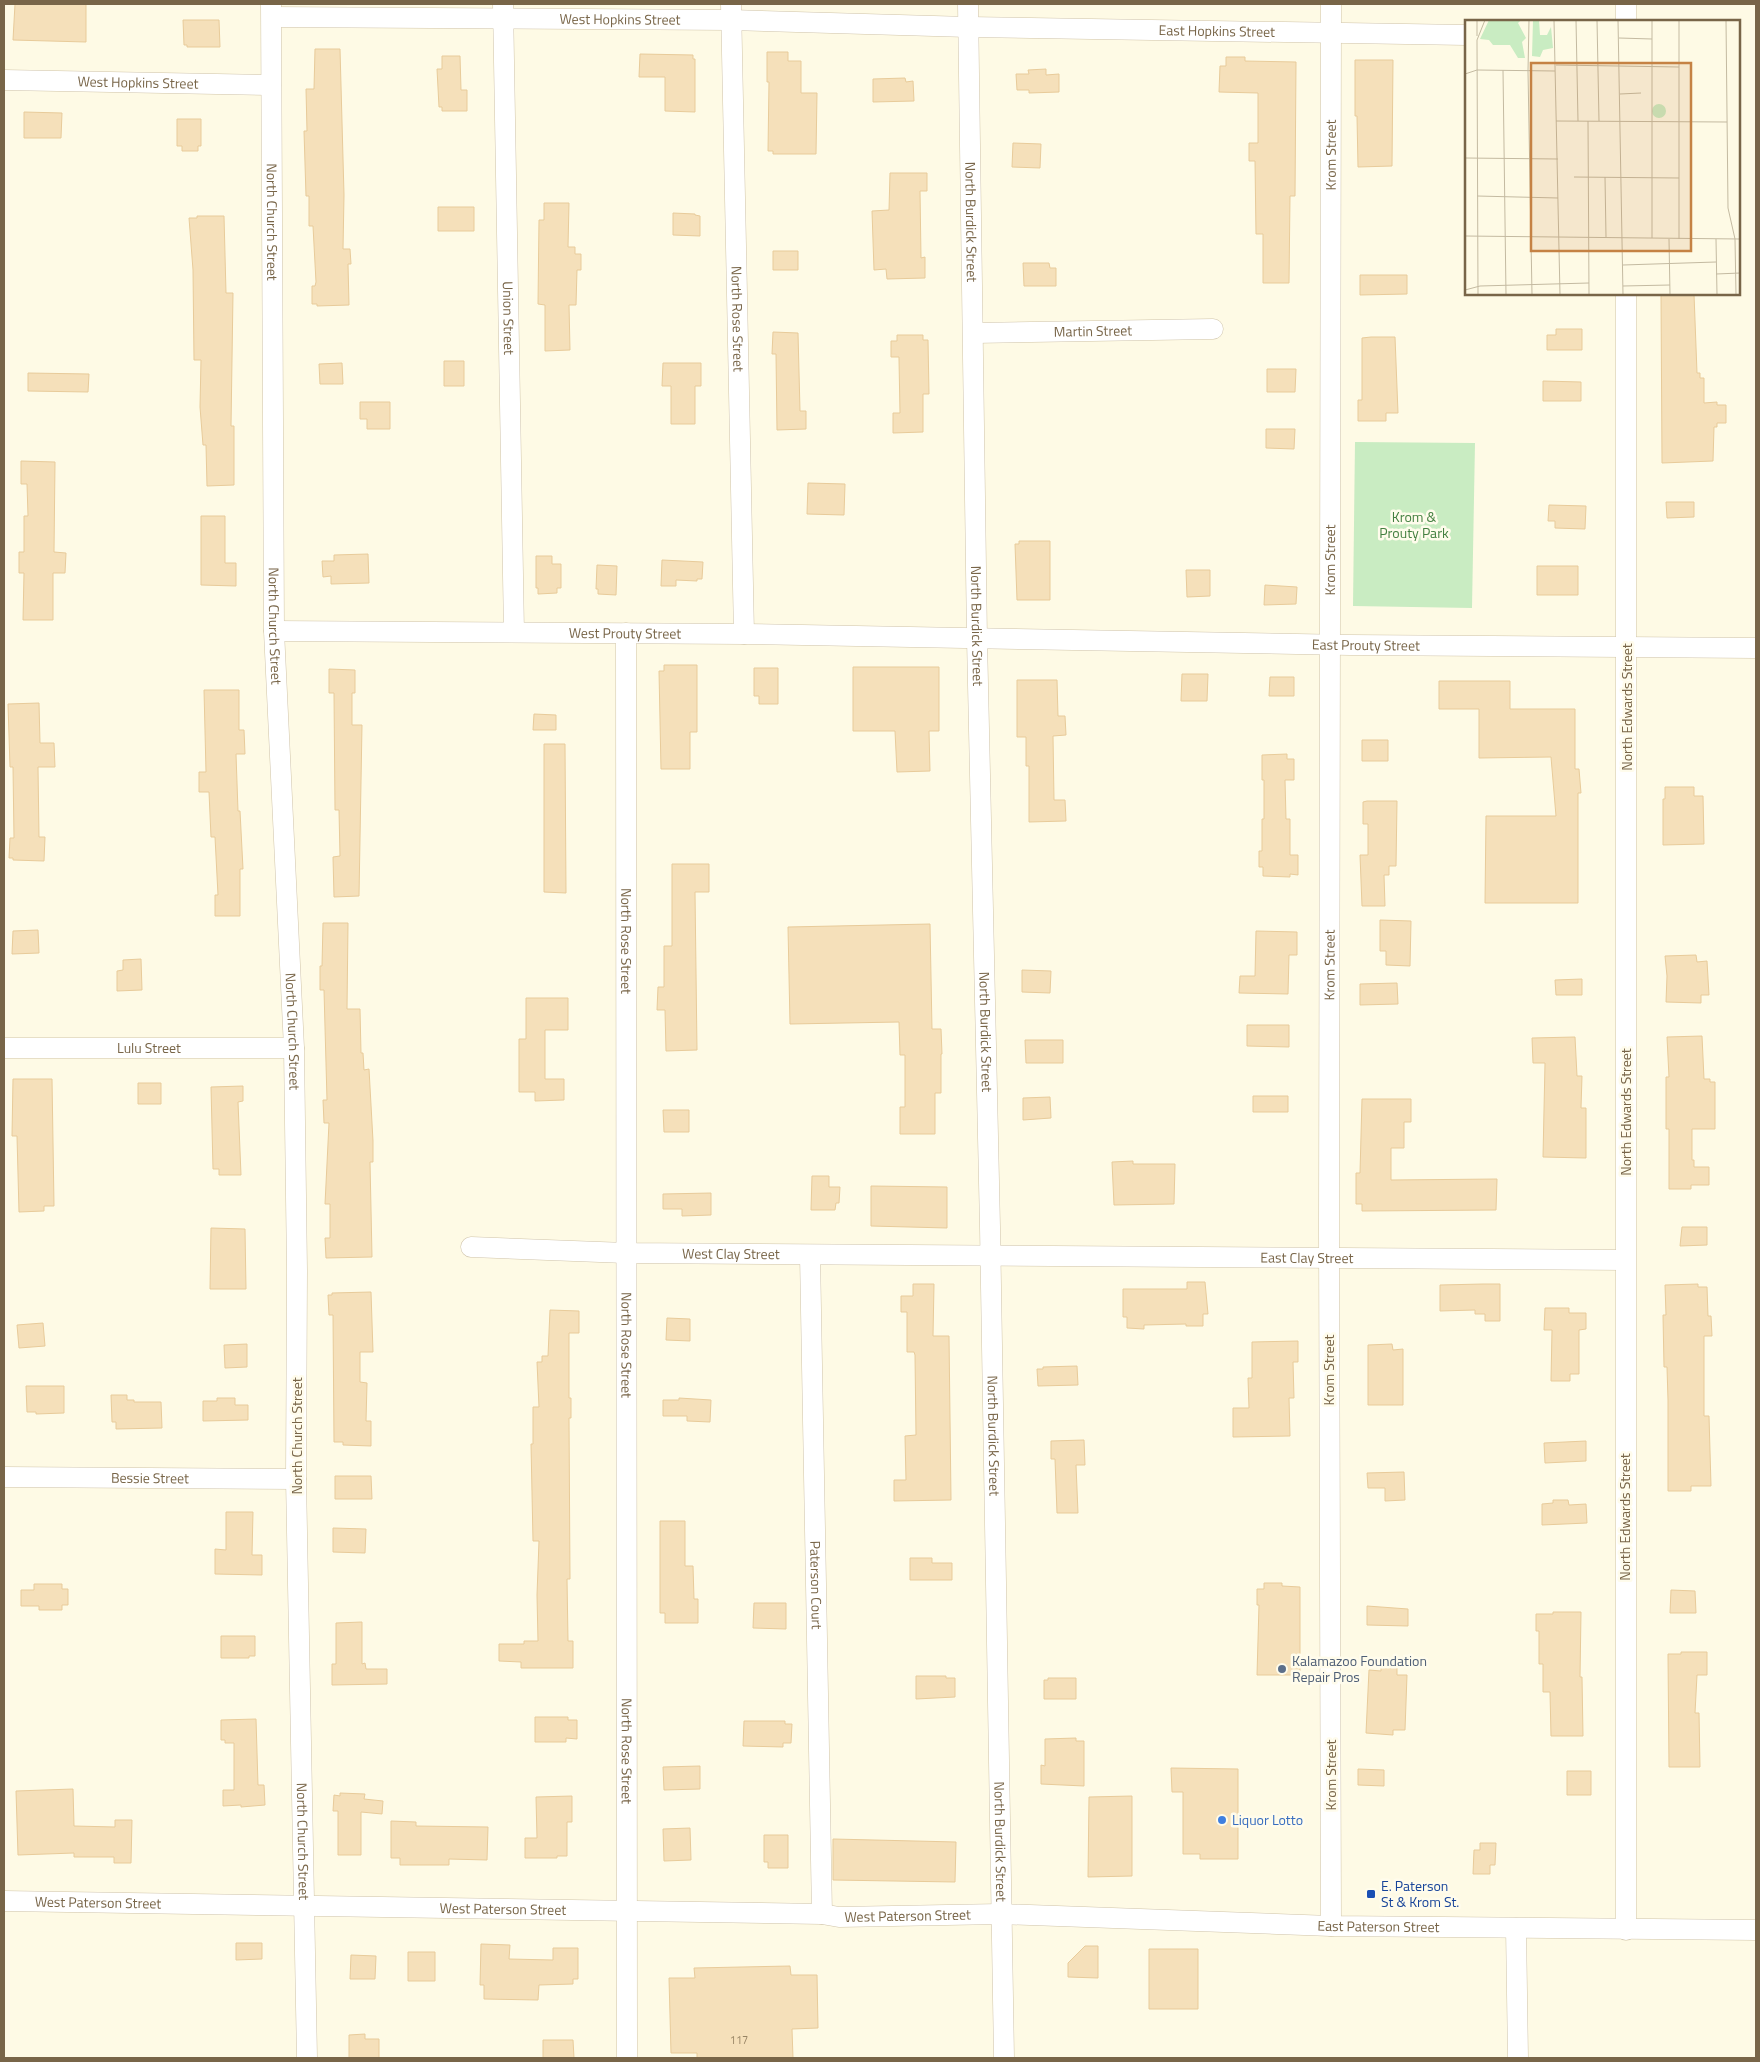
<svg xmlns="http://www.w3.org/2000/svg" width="1760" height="2062" font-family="'Titillium Web',sans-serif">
<rect width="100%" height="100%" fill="#fefae5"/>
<path fill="#c9ecc2" d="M1355,442l120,1 -3,165 -119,-2z"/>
<path fill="#f5e0ba" stroke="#e8cb9a" d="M15,4h71v38l-73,-2z
M183,20h36l1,27h-33v-2h-3z
M315,49h25l4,146 -1,54h7l1,15h-3l1,41 -32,1v-2h-5v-18h3l1,-4 -3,-56h-4v-30h-3l-2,-65h3l-1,-42h8z
M767,52h21v9h13v32h16l-1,61h-43v-3h-5l1,-69h-2z
M640,54l53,1v4h2v53l-30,-1v-34h-26z
M442,56h18l1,34h6v21h-25v-4h-3l-2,-38h5z
M1226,57h19v4l51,1 -1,134h-5l-1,87h-26v-49h-7l-1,-73h-6v-18h9v-50l-39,-1 1,-26h6z
M1355,60h38l-1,106 -34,1 -1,-51h-2z
M1046,69v6l13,-1v18l-30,1v-3h-12l-1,-16h13l-1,-4z
M905,78l1,4 7,-1 1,20 -41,1v-23z
M24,112l38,1 -1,25h-37z
M177,119h24v27h-3v5h-16v-5h-5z
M1013,143l28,1 -1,24 -28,-1z
M890,173h37v18h-7l1,67 4,-1v21l-38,1 -1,-10 -12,1 -2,-59 17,-1z
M544,203h25l-1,44h7v7h6v16h-4l-1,35h-7l1,45 -25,1v-46l-7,-1 1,-84h5z
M438,207h36v24h-36z
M673,213l22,1v1l5,1v20l-27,-1z
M197,216h27l2,77h7l-2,133h3v59l-27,1 -1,-41h-3l-3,-38 1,-47h-7l-1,-90 -4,-52h8z
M773,251h25v19h-25z
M1023,263h26l1,5h6v18h-32z
M1360,275h47v19l-47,1z
M1661,294h33l3,79h3v5h4v25l13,-1v3h9v18h-9v4h-3l-1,34 -51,2z
M1556,329h26v21h-35v-15h9z
M773,332l25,1 2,78h6v18l-29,1 -1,-76h-4z
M897,335h26v5h5l1,54h-6v38l-30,1v-20h7l-1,-54v-2h-8v-16h6z
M1371,337h24l3,76h-12v8h-28v-21h4v-62z
M444,361h20v25h-20z
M342,363l1,21h-23l-1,-20z
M663,363h38v23h-6v38h-24v-38h-9z
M1267,369h29l-1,23h-28z
M28,373l61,1 -1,18 -60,-1z
M1543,381l38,1v19h-38z
M360,402h30v27h-23v-10h-7z
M1266,429h29l-1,20 -28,-1z
M21,461l34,1 -1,90 12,1 -1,20h-12v47h-30l1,-47h-5v-21h5v-36h4l-1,-32h-6z
M808,483l37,1 -1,31 -37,-1z
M1666,502h28v15l-27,1z
M1549,505l37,1 -1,23 -30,-1v-7h-7z
M201,516h24v47h11v23l-35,-1z
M1019,541h31v59h-33l-2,-56h4z
M368,554l1,29 -38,1v-8l-8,1 -1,-16h12v-6z
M536,556h16v8h9v24h-4v5l-19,1v-6h-2z
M662,560l41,2 -1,17h-5v2l-21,-1v6h-15z
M597,565l20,1 -1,29 -18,-1v-5h-2z
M1537,566h41v29h-41z
M1186,570h24v26l-23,1z
M1265,585l32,2 -1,17 -32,1z
M664,665h33v67h-7v37h-29l-2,-98h5z
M853,667h86v64h-10l1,40 -33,1 -2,-41h-42z
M754,668h24v36h-19v-8h-5z
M329,669l26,1v23h-3v32h10l-3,171 -25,1 -1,-40 7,-1 -1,-46h-4l-1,-117h-5z
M1182,674h26l-1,27h-26z
M1270,677h24v19h-25z
M1017,680h40l1,36h7l1,19 -13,1 1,64h11l1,21 -37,1v-56h-3v-29h-9z
M1439,681h71v28h65v60h4l2,24h-3v110h-93l1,-87h70l-5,-59 -72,1v-49h-40z
M204,690h35v40h5l1,24h-9l2,57h2l3,58h-3v47h-25v-21h3l-3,-58h-4l-2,-45h-10v-20h7z
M39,703l1,40h14l1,24h-17l1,70h6l-1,24 -31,-1v-2h-4l1,-20h4l-1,-71h-3l-2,-63z
M534,714l22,1v15h-23z
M1362,740h26v21h-26z
M544,744h21l1,149 -22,-1z
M1287,754v5h7v21h-9l1,39h4v36h8v20l-8,-1v3l-27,-1v-9h-4v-16h3v-32h2v-39h-2v-25z
M1665,787h29v9h9l1,48 -41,1v-46h2z
M1367,801h30l-1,65h-7v9h-5l1,31h-23l-2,-51h8v-31h-5v-22z
M672,864h37v28h-14l2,158 -31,1 -1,-41h-8l1,-23h6v-41h8z
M1380,920l31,1 -1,45 -24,-1v-14h-6z
M323,923h25l-1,86h13l1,44h2l1,17 5,-1 4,72v21h-3l2,95 -46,1 -1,-20h5v-34h-5l4,-81h-5l-1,-23h4l-3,-110h-4v-24h2z
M930,924l2,105h9l1,25h-1v39h-6v41h-35v-27h5v-52h-5l-1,-33 -109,2 -2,-97z
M38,930l1,23 -27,1 1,-23z
M1256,931l41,1v23h-8l-1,39 -49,-1 1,-17h15z
M1696,955l1,7 10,-1 2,34h-8v8l-35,-1 1,-26 -2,-20z
M141,959l1,31 -25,1v-20l6,-1v-10z
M1022,970l29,1 -1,22 -28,-1z
M1582,979v16h-26l-1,-15z
M1397,983l1,21 -38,1v-21z
M526,998h42v32h-23v49h19v21l-29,1v-9h-16v-53h7z
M1247,1025h42v22l-42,-1z
M1702,1036l2,43h6v3h5v47h-23v31h2v7h15v18h-18v4h-22v-60h-3v-52h3l-2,-40z
M1575,1037l2,39h5l-1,32h5v50l-43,-1 2,-94h-12l-1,-25z
M1025,1040h38v23h-37z
M13,1079h39l2,127h-10v5l-25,1 -2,-76h-5z
M138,1083h23v21h-23z
M243,1086v15l-5,1 3,73h-22v-6h-6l-2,-82z
M1253,1096h35v16h-35z
M1050,1097l1,21 -28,2v-22z
M1362,1099h49v23h-7v26h-13v32l106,-1 -1,31 -134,1v-7h-6v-31h4z
M663,1110h26v22h-25z
M1133,1161v3h42l-1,40 -60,1 -2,-43z
M812,1176h17v11h11l-1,16h-3l-1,7h-24z
M871,1186l76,1v41l-76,-2z
M711,1193v22l-29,1v-7h-19v-15z
M1682,1227h25v18l-27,1z
M211,1228l34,1 1,60h-36z
M1187,1282h18l3,32h-5v12h-17v-2l-42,1v4l-17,-1v-11h-4v-28h64z
M913,1284h21l-1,52h16l2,164 -57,1v-21h12l-1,-44 11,-1 -1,-80 -1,-3h-7v-40h-6v-16h12z
M1483,1284h17v37h-15v-7h-10v-4l-35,1v-26z
M1698,1284v3h9l1,29h3l1,20h-8v80h5l2,70h-20v5h-23v-91l-1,-33h-3l-1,-52h3l-1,-30z
M371,1292l2,60h-13v30l7,1 -1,38h5v25l-28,-1v-3h-9l-1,-127h-4l-1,-20h4v-2z
M1545,1308h24v5h17v16l-7,1v44h-9v7h-19l1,-51h-8z
M550,1310l29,1v22h-10v65h2v20h-2l1,161h-3l1,62h5v27h-52v-6l-22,-1v-17h25v-3h14l-1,-46 2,-54h-6l-2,-97h2v-37h6l-2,-45h5v-6h6z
M667,1318l23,1v22l-24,-1z
M43,1323l2,23 -26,2 -2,-23z
M1298,1341v21h-5l1,36h-5l1,38 -57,1v-29h16l-1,-30h4v-36z
M247,1344v23l-22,1 -1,-23z
M1392,1344l1,6 10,-1v56h-35v-60z
M1077,1366l1,19 -40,1 -1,-17h6v-2z
M26,1386h38v27l-28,1v-2h-9z
M111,1395h16v5h7v2h27l1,26 -46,1v-7h-4z
M217,1398h18v7h13v15l-45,1v-20h14z
M679,1398l32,2 -1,22 -23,-1v-5h-24v-16h16z
M1084,1440l1,25h-9l2,48h-21l-2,-54h-4v-18z
M1586,1441v20l-41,2 -1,-20z
M1404,1472l1,28 -20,1v-13h-17l-1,-15z
M335,1476h36l1,23h-37z
M1553,1500h15l1,5 17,-1 1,19 -45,2v-21l11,-1z
M226,1512h27l-1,43h10v20l-47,-1v-25l11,1z
M660,1521h25v45h8l1,33h4v24h-33v-10h-5z
M333,1528l33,1 -1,24 -32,-1z
M910,1558h22v5h20v17h-42z
M1264,1583h18v3l18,1v85h-4v3h-39l2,-70h-2v-16h7z
M34,1584h28v5h6v16h-6v5h-23v-4h-18v-16h13z
M1671,1590l24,1 1,22h-26z
M754,1603h32v26l-33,-1z
M1367,1606l41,3v17l-41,-1z
M1553,1612h28l-1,65h2l1,59h-32l-1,-44h-7v-28h-4v-33h-3v-17h17z
M362,1622v42l3,-1 1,6h21v15l-55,1v-21h4v-41z
M221,1636h34v20h-6v2h-28z
M1681,1652h26v23h-10l-2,38h4l1,54h-31l-1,-113h13z
M1381,1666l16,1v8h10l-2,55h-12v5l-27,-2 3,-63 12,1z
M916,1676h30v2h9v19l-39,2z
M1048,1678h28v21h-32v-19h4z
M535,1717h33v3h9v19l-11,-1v4h-31z
M256,1719l2,66h6l1,20 -24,2v-2l-18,1v-16h11v-47h-9v-3h-4v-20z
M744,1721h41v3h7l-1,19h-8v4l-40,-1z
M1076,1738v3h8v45l-43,-2v-19l4,1v-27z
M700,1766v23l-36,1 -1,-23z
M1171,1768l67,1v90h-38v-5h-17v-62h-11z
M1358,1769l26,1v16l-26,-1z
M1567,1771h24v24h-24z
M73,1789l1,37 41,1v-7h17l-1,43h-17v-6h-40v-4l-56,2 -2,-64z
M340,1793l25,1 -1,5 19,2 -1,13 -21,-2v43h-23v-44h-5l1,-16 6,1z
M572,1796v26h-5v34h-10v2h-32v-20h12l-1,-41z
M1132,1796v80l-44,1 1,-80z
M391,1821l25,1v4l72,1 -1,33 -38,-1v6h-49v-7h-9z
M690,1828l1,32 -27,1 -1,-32z
M764,1835h24v33h-20v-6h-4z
M833,1839l123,3 -1,40 -122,-2z
M1480,1843h16l-1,22h-5v9h-17l1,-24h6z
M236,1943h26v16l-26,1z
M481,1944l29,1 -1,14 44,1v-12h25v31h-5v5l-34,1 -1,15 -54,-1v-14h-4z
M1085,1946h13v32l-30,-1v-14z
M1149,1949h49v60h-49z
M408,1952h27v29h-27z
M351,1955l25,1 -1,23h-25z
M790,1966l1,9h26l1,53 -26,1 1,29h-96v-5h-26l-2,-75h26l-1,-10z
M365,2034v5h14v19h-30v-23z
M543,2040h30l1,18h-31z"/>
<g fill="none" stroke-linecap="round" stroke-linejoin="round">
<defs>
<g id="minor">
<path id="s1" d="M271,4l3,627 20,417 3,223 -1,208 11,579"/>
<path id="s2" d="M503,4l11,628"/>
<path id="s3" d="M731,4l13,630"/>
<path id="s4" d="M968,4l9,635 13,588 14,831"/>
<path id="s5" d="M272,17l459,3 237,7 498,8"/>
<path d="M1626,21v-17"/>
<path id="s6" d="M4,80l267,5"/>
<path id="s7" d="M974,333l239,-4"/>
<path id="s8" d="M274,631l470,3 606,11 406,3"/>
<path id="s9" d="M626,633l1,1425"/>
<path id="s10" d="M4,1048h290"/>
<path id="s11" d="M471,1247l155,6 999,7"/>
<path id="s12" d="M810,1255l12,659"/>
<path id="s13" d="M4,1477l292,2"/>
<path id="s14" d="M4,1901l818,13 17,3 161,-3 331,12 425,4"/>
<path id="s15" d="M1331,1926l-2,-695 2,-1227"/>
<path d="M1516,1928l2,130"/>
<path d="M1626,1930v-1636"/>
</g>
</defs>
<use href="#minor" stroke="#d0c4aa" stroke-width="21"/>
<use href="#minor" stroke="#fff" stroke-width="20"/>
</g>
<circle fill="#5c6f8a" stroke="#fffcec" stroke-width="2" cx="1282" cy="1669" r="5"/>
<circle fill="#3f7fe0" stroke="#fffcec" stroke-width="2" cx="1222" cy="1820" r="5"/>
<rect fill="#1a4fb4" stroke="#fffcec" stroke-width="2" x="1366" y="1889" width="10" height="10" rx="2.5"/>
<g text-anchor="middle" stroke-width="5" stroke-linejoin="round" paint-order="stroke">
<g font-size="11" fill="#978464">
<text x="739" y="2044">117</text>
</g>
<g font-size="14" fill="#786548" stroke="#fffcec">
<text dy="5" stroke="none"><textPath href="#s5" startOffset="348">West Hopkins Street</textPath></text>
<text dy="5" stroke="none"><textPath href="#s5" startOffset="945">East Hopkins Street</textPath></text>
<text dy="5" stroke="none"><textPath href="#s6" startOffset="134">West Hopkins Street</textPath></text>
<text dy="5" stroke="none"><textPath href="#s15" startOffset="1771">Krom Street</textPath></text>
<text dy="5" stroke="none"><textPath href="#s1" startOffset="218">North Church Street</textPath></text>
<text dy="5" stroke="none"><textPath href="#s4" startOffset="218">North Burdick Street</textPath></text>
<text dy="5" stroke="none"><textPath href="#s2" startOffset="314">Union Street</textPath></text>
<text dy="5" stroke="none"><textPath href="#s3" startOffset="315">North Rose Street</textPath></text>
<text dy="5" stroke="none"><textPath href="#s7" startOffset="119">Martin Street</textPath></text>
<text dy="5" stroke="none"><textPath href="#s15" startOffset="1366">Krom Street</textPath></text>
<text dy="5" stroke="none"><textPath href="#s1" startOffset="622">North Church Street</textPath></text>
<text dy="5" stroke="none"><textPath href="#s4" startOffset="622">North Burdick Street</textPath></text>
<text dy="5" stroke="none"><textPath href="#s8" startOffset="351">West Prouty Street</textPath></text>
<text dy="5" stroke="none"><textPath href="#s8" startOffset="1092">East Prouty Street</textPath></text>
<text transform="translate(1627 707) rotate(-90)" y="5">North Edwards Street</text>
<text dy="5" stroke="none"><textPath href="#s9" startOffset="308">North Rose Street</textPath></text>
<text dy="5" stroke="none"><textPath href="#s15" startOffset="961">Krom Street</textPath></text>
<text dy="5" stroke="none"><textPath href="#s1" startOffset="1028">North Church Street</textPath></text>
<text dy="5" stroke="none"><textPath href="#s4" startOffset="1028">North Burdick Street</textPath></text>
<text dy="5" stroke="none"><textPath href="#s10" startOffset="145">Lulu Street</textPath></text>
<text transform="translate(1626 1112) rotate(-90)" y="5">North Edwards Street</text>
<text dy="5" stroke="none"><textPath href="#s11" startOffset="260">West Clay Street</textPath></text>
<text dy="5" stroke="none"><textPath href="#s11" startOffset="836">East Clay Street</textPath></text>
<text dy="5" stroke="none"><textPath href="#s9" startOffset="712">North Rose Street</textPath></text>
<text transform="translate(1329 1370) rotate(-90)" y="5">Krom Street</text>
<text transform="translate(297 1436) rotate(-90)" y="5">North Church Street</text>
<text dy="5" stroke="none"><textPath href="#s4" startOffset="1432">North Burdick Street</textPath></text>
<text dy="5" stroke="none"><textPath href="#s13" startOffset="146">Bessie Street</textPath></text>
<text transform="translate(1625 1517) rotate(-90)" y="5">North Edwards Street</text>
<text dy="5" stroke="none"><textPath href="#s12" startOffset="330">Paterson Court</textPath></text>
<text dy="5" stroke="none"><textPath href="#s9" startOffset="1118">North Rose Street</textPath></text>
<text transform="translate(1331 1775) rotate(-90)" y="5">Krom Street</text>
<text dy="5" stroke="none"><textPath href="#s1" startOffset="1838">North Church Street</textPath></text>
<text dy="5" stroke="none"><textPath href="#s4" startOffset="1838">North Burdick Street</textPath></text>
<text dy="5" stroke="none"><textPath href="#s14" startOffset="94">West Paterson Street</textPath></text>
<text dy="5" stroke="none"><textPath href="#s14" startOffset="499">West Paterson Street</textPath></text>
<text dy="5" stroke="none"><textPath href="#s14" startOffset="904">West Paterson Street</textPath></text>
<text dy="5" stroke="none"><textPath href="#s14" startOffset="1375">East Paterson Street</textPath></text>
</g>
<g font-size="14" fill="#427f3f" stroke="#fffcec">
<text x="1414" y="522">Krom &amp;<tspan x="1414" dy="16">Prouty Park</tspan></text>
</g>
<g font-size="14" fill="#4e5e75" stroke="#fffcec" text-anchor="start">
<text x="1292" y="1666">Kalamazoo Foundation<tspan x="1292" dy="16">Repair Pros</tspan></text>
</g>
<g font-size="14" fill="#366cbe" stroke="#fffcec" text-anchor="start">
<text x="1232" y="1825">Liquor Lotto</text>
</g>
<g font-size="14" fill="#164399" stroke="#fffcec" text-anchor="start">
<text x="1381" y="1891">E. Paterson<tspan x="1381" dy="16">St &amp; Krom St.</tspan></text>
</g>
</g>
<g transform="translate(1465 20)">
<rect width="275" height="275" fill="#fefae5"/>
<path d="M24,0h32l-3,3 8,15 -4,4 3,16h-7l-8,-13h-17l-4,-5 -9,-1zM68,0h6l1,15h7l4,-8 2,21 -10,2 -3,7 -8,-1zM187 91a7 7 0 1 1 14 0a7 7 0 1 1-14 0Z" fill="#c9ecc2"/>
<path fill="none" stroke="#c4baa1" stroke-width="1" d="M89,0l6,275M111,0l2,101M132,0l2,101M153,0l5,275M261,0l2,188 7,31 1,56M12,16v-16M154,18l33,1M12,20l1,255M12,20l8,-20M91,45l123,2M38,50l3,225M63,51l4,224M63,51l1,-51M0,54l12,-4 78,1M155,74l21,-1M91,101l171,1M123,101l1,174M0,138l93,1M109,157l105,1M140,157l1,60M12,176l81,2M0,216l275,3M187,218v-218M204,219l1,56M214,219v-219M251,219l1,56M158,245l93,-3M251,254l24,-1M158,266l47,-1M0,270l15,-4 109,-3"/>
<path fill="#c58244" fill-opacity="0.15" stroke="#c58244" stroke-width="2.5" d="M66,43h160v188h-160z"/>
<rect width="275" height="275" fill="none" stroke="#786548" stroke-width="2.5"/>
</g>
<rect width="1760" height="2062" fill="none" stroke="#786548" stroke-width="10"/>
</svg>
